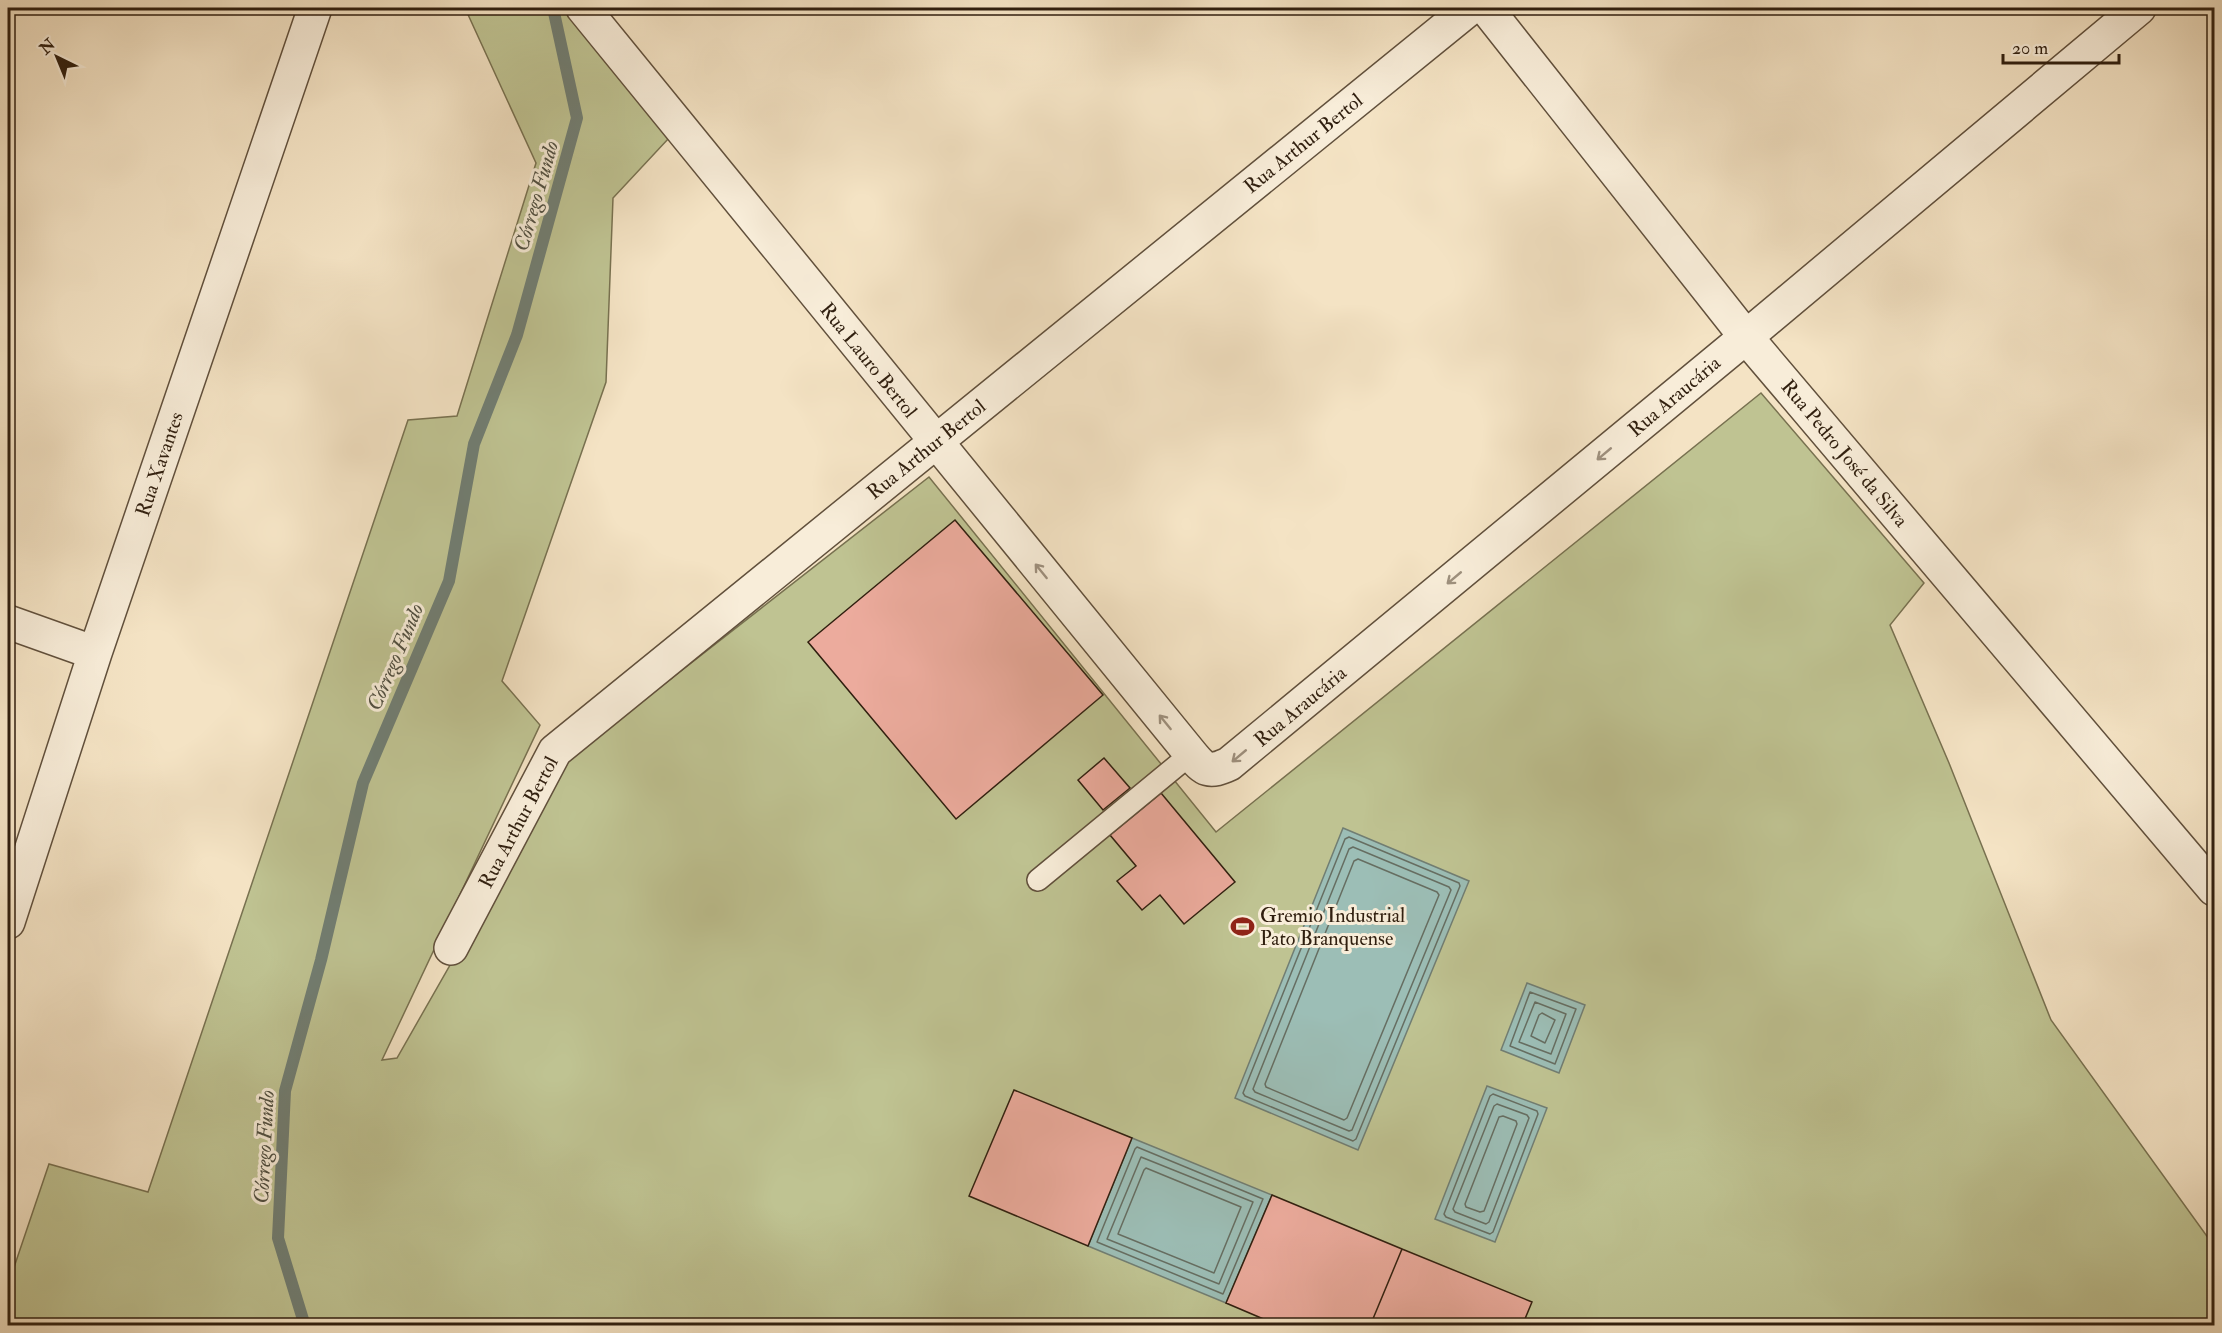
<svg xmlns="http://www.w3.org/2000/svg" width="2222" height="1333" font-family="'IM FELL Double Pica',serif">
<rect width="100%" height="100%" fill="#f4e3c4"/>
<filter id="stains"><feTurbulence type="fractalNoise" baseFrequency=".00333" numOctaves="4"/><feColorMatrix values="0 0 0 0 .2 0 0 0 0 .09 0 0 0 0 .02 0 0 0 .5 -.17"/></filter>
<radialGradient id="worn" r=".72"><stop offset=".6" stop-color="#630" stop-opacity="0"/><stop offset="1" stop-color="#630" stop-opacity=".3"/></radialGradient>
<path fill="#bfc392" stroke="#787150" stroke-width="1.5" d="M465,8h102l102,130 -56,60 -7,184 -104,299 38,44 -158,335 15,-2 170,-298 362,-283 287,355 545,-439 163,190 -34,42 59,138 102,257 163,226v70l-12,10h-2194v-41l41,-121 99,28 260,-772 49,-4 79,-253z"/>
<path fill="#9cbeb6" stroke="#717e73" stroke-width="1.5" d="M1343,828l126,53 -111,269 -123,-52z
M1527,983l58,22 -26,68 -58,-23z
M1487,1086l60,22 -52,134 -60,-23z
M1132,1138l140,57 -46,108 -138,-57z"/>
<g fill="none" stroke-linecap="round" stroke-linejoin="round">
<path stroke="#666e62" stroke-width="1.5" d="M1349,837l110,46 1,3 -104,253 -3,2 -108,-45 -2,-3 102,-254z
M1353,847l96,40 2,3 -99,240 -3,1 -94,-39 -2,-3 96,-240z
M1358,859l79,33 2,3 -92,223 -3,2 -78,-33 -1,-3 89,-223z
M1530,992l46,17 -21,55 -45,-18z
M1535,1002l31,12 -15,40 -32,-12z
M1542,1013l13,7 -10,23 -14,-7 8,-21z
M1493,1094l44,17 1,3 -45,118 -3,2 -44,-17 -2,-3 46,-118z
M1497,1104l30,11 2,3 -40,104 -3,2 -31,-12 -2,-3 41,-103z
M1503,1116l13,5 1,3 -33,87 -4,1 -14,-5 -1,-3 34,-87z
M1137,1147l126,52 -40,95 -126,-52 38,-93z
M1141,1157l112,45 -34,82 -112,-45z
M1146,1168l95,39 -27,66 -96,-39 26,-64z"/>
<path stroke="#717e73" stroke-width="12" d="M305,1326l-27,-88 7,-147 36,-131 42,-177 86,-202 25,-137 43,-109 60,-217 -24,-110"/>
</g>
<path fill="#ecab9d" stroke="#301f0f" stroke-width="1.5" d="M955,520l148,175 -147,124 -148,-177z
M1104,758l26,30 -27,22 -25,-30z
M1161,793l74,89 -51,42 -24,-29 -18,15 -25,-29 19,-15 -26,-31z
M1014,1090l118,48 -44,108 -119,-50z
M1272,1195l130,54 -32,77h-90l-54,-23z
M1402,1249l130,53 -10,24h-152z"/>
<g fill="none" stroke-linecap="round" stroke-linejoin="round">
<defs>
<path id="service" d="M1038,880l153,-126"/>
<path id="minor" d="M583,8l608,746c14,17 18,19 38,10l517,-427 393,-329
M1486,8l260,329 468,552
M8,622l87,31
M8,922l87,-269 220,-645
M451,948l104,-197 915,-743"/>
</defs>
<use href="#service" stroke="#61503c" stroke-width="24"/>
<use href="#minor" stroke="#61503c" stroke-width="36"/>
<use href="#service" stroke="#f8edd9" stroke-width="21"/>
<use href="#minor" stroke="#f8edd9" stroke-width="33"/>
</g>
<defs><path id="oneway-shaft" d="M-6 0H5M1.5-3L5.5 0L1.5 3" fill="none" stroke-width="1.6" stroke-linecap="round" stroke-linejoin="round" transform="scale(1.5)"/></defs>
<g stroke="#9e907e">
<use href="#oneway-shaft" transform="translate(1604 454) rotate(140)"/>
<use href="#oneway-shaft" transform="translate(1041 571) rotate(-129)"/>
<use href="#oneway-shaft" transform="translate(1454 578) rotate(140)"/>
<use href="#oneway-shaft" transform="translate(1165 722) rotate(-129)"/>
<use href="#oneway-shaft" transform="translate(1239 756) rotate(140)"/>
</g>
<defs>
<symbol id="stadium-bare" viewBox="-9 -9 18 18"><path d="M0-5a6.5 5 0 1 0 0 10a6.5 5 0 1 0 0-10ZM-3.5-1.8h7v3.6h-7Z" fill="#8f2418" stroke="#f8edd9" stroke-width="2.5" paint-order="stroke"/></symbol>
</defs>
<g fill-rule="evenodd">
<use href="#stadium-bare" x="1226" y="910" width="33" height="33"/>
</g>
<g text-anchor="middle" stroke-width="6" stroke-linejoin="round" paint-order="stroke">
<g font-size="20" fill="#301f0f" stroke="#f8edd9">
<text transform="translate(1303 143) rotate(-39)" y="7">Rua Arthur Bertol</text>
<text transform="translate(869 360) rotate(51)" y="7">Rua Lauro Bertol</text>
<text transform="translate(1674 396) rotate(-40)" y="7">Rua Araucária</text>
<text transform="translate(926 449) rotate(-39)" y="7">Rua Arthur Bertol</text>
<text transform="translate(1845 453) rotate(50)" y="7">Rua Pedro José da Silva</text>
<text transform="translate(159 464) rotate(-71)" y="7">Rua Xavantes</text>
<text transform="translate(1300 706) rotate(-40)" y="7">Rua Araucária</text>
<text transform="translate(518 822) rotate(-62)" y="7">Rua Arthur Bertol</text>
</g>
<g font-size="20" fill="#301f0f" stroke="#f8edd9" text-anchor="start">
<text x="1260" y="922">Gremio Industrial<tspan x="1260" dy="23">Pato Branquense</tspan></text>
</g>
<g font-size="21" font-style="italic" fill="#504f41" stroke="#f8edd9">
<text transform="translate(536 196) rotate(-74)" y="7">Córrego Fundo</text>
<text transform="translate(395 657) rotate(-67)" y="7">Córrego Fundo</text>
<text transform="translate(264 1147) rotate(-87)" y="7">Córrego Fundo</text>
</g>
</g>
<rect width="2222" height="1333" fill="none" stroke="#f4e3c4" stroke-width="30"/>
<rect x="9" y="9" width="2204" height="1315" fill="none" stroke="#301f0f" stroke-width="3"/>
<rect x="15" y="15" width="2192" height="1303" fill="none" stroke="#301f0f" stroke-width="1.5"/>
<g transform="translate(57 57) rotate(317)" stroke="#f8edd9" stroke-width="4.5" paint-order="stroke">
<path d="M0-4.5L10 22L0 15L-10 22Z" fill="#301f0f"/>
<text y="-9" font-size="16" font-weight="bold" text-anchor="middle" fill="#301f0f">N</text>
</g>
<path d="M2003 54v9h116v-9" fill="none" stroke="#301f0f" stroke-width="3"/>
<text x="2012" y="54" font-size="18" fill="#301f0f" stroke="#f8edd9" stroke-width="4.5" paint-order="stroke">20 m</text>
<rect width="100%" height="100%" filter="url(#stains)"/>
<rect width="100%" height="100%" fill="url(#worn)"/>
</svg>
